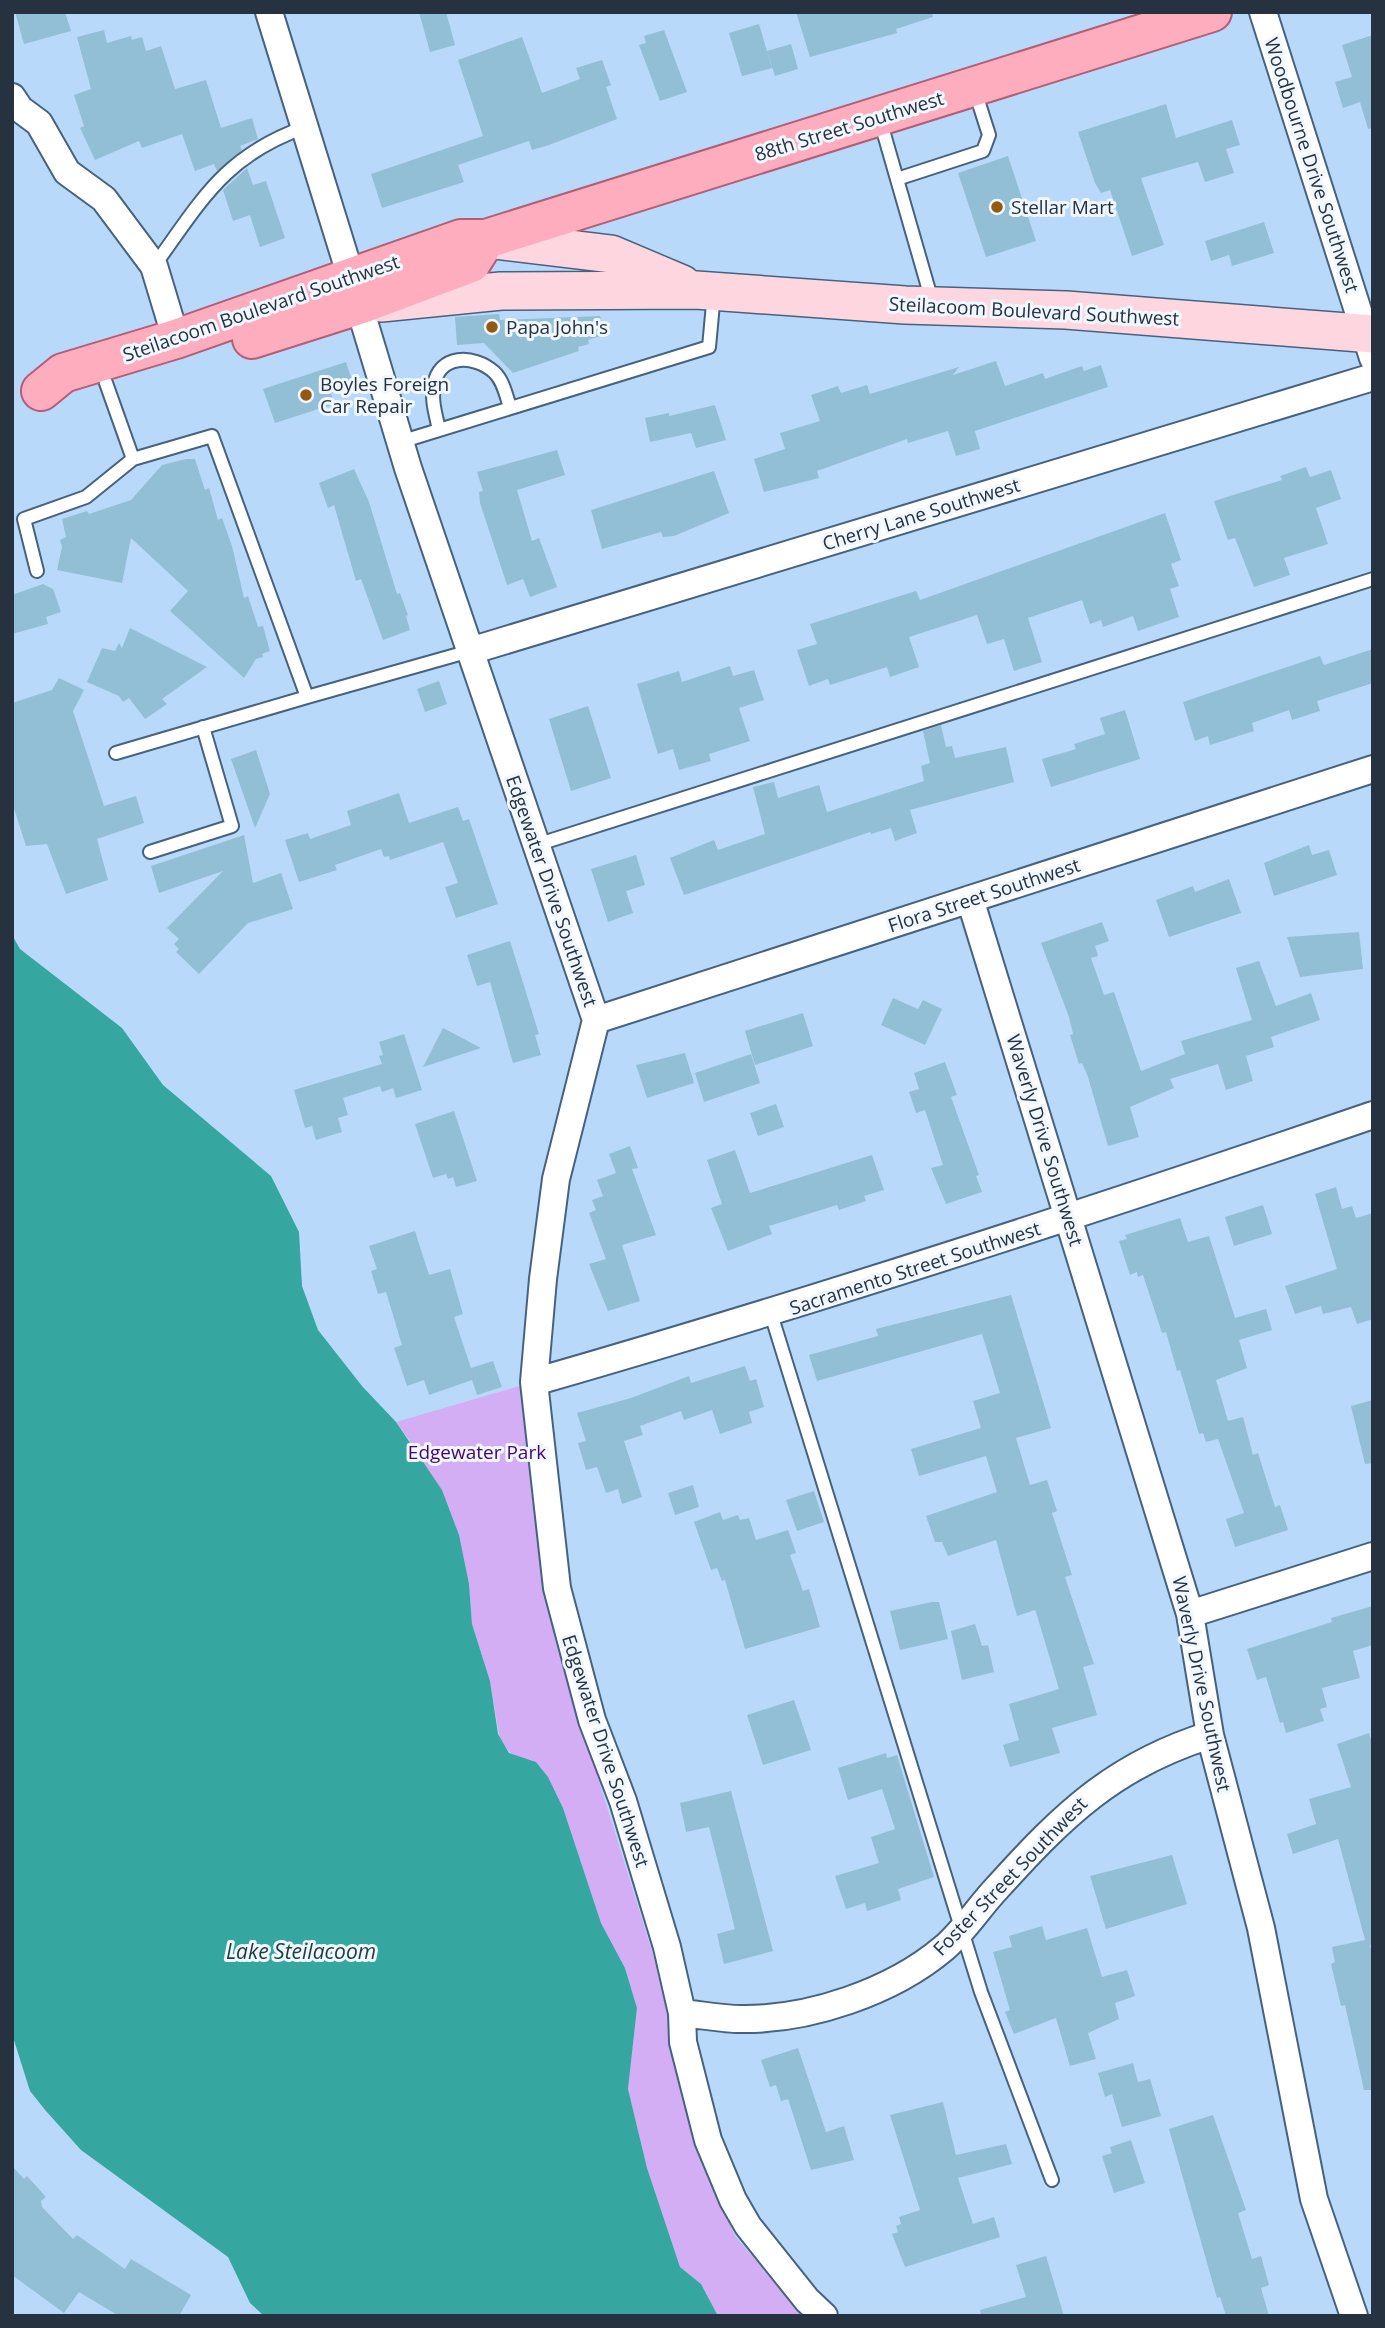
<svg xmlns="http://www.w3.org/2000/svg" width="1385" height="2328" font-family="'Open Sans',sans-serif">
<rect width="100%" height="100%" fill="#b9d9fa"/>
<path fill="#d4aef5" d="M523,1385l8,106 24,149 106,340 13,76 21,91 40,89 68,80h-85l-17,-32 -21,-17 -33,-99 -19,-79 9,-81 -12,-40 -24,-45 -38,-115 -31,-48 -19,-4 -13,-16 -10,-59 -18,-57 -3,-40 -51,-132 -22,-30z"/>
<path fill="#35a7a0" d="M12,935l8,14 102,79 41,57 108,91 28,56 3,54 16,44 44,56 34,36 46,68 17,45 10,49 3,40 18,57 8,53 11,19 27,9 12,15 15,31 38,115 24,45 12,40 -9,81 19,79 33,99 21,17 17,32h-454l-14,-13 -22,-46 -147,-107 -35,-39 -16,-20 -18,-57z"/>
<path fill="#92bfd5" d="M15,12h50l6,19 -47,13z
M419,12h27l9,33 -25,7z
M796,12h136l1,5 -37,12 1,4 -87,24z
M759,24l13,44 -30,8 -13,-43z
M104,30l3,13 24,-7 1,4 10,-3 4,14 15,-5 14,43 31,-9 15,48 31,-10 6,21 -18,7 2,4 -25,21 -3,-7 -19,7 -13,-37 -40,14 -3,-7 -44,19 -15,-32 4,-2 -10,-31 17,-6 -14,-52z
M664,30l23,62 -27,9 -21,-56 7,-2 -2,-7z
M1373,35v93l-5,1 -8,-27 -17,6 -8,-26 17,-5 -10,-32z
M522,37l20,56 38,-14 -4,-11 26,-8 9,25 -5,2 11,32 -68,26 -17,5 -3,-9 -71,24 6,17 -82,26 -11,-34 112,-38 -25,-76z
M791,44l7,25 -23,7 -8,-25z
M1166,104l10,34 56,-18 8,25 -14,4 8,24 -29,9 -7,-20 -57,16 23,67 -32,11 -22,-66 -9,3 -6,-10 -17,-51z
M1008,156l28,85 -50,16 -28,-84z
M247,168l6,17 13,-4 19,57 -25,9 -10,-32 -17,6 -10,-31z
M1264,222l10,31 -42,13 -3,-11 -18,6 -6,-20z
M499,314l1,6 100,-4 6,18 -18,6 1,4 -11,3 1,4 -66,22 -29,-30 -27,2 -2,-28z
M996,361l9,25 38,-13 2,6 37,-13 2,5 17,-6 7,22 -133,44 5,18 -24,7 -8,-25 -40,12 -1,-4 -90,32 2,7 -55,14 -10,-33 31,-10 -5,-16 40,-12 -9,-26 27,-9 3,7 26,-8 3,9 89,-27 -6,8z
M346,362l8,24 -23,7 3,11 -59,19 -12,-34z
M715,405l11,35 -30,8 -5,-15 -41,9 -5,-24 24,-5v3z
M557,450l8,25 -48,15 15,51 7,-3 18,49 -27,10 -7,-18 -16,6 -27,-82 -1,-11 4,-1 -6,-19z
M186,459h9l10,31 4,-2 9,32 4,-2 10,28 12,52 4,-2 10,31 5,-1 7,25 -8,3 1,3 -7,2 -12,19 -74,-67 18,-20 -57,-53 -9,45 -65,-13 5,-23 -2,-7 6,-3 -4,-18 25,-8 2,3 42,-14 31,-35z
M1306,467l4,10 21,-7 10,29 -25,9 12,36 -44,14 6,17 -36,12 -19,-49 -7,2 -14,-39 68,-21 -2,-4z
M354,469l15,33 28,92 3,-1 8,22 -2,1 4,14 -27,10 -22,-61 -5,2 -22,-76 -6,3 -9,-25z
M714,471l15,42 -55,23 -11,1 -2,-5 -59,17 -11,-39z
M1165,513l16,47 -10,4 8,22 -9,3 9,28 -41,14 -5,-15 -30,11 -2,-7 -11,4 -8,-24 -54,18 14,44 -28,9 -10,-32 -17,5 -10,-29 -68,22 10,30 -29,10 -3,-10 -57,18 -2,-6 -19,7 -12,-36 20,-6 -7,-20 106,-33 4,9z
M43,584l10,5 8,23 -15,5 2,7 -36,10v-39z
M130,628l77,39 -45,32 5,5 -22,15 -16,-21 -6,4 -4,-6 -32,-14 15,-34 13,3 4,-8 3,5z
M1373,649v34l-56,18 3,10 -28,9 -3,-10 -37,13 2,8 -44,14 -2,-9 -13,5 -12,-39 137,-46 4,9z
M730,666l3,10 21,-6 10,30 -25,8 11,33 -41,13 2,7 -32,9 -6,-21 -15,5 -21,-70 42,-13 3,11z
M59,678l25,12 -11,21 31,95 32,-10 8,27 -47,16 11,41 -42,14 -19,-50 -21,2 -14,-44v-99l40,-13z
M439,681l8,23 -22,8 -8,-23z
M588,706l23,72 -40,13 -22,-72z
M1125,710l15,49 -89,28 -9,-28 34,-10 -2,-5 31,-10 -5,-16z
M941,725l5,22 6,-1 3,12 51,-11 8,35 -104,28 7,23 -22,8 -4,-13 -20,6 -1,-2 -186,63 -14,-37 44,-18 4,10 47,-16 -12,-47 21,-5 4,16 41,-13 8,27 97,-31 -3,-15 9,-3 -7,-32z
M256,750l14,44 -15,34 -24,-69z
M399,793l10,30 49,-16 5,14 6,-2 29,85 -42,14 -11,-31 13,-4 -15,-41 -53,18 -1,-4 -5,1 -3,-8 -46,16 2,5 -38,12 -14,-42 23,-7 2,6 41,-14 -4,-14z
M244,835l9,48 28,-10 12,36 -45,14 -49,51 -23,-22 3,-3 -5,-5 5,-5 -12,-11 56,-57 -64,22 -8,-27z
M1309,845l3,10 17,-5 8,25 -63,21 -10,-33z
M636,855l9,30 -19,6 7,22 -25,9 -17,-53z
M1229,879l12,34 -72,24 -13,-37 37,-14 2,6z
M1102,922l7,19 -14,5 3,10 -7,2 13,37 10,-3 27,79 44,-17 -4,-13 71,-21 -16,-52 23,-7 17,45 35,-13 9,27 -49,17 3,10 -28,9 7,25 -27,9 -8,-26 -48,15 4,9 -44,19 9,30 -31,9 -20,-69 -6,-14 -3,1 -9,-29 3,-1 -4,-17 -28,-74z
M1359,932l4,37 -63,8 -13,-40z
M510,941l29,93 -4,1 6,20 -28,8 -23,-81 -13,4 -10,-31z
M893,998l25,11 5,-9 19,9 -17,36 -44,-20z
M803,1013l10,33 -58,19 -10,-34z
M443,1028l38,20 -58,19z
M404,1034l18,56 -26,8 -3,-10 -11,4 -2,-6 -37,12 5,17 -10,3 4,14 -26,8 -4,-14 -7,2 -11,-38 88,-26 -3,-8 4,-1 -4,-13z
M685,1053l9,30 -47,15 -11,-33z
M751,1054l9,29 -56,19 -9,-29z
M945,1062l12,33 -6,2 28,78 -3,1 6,16 -36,12 -15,-36 12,-3 -18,-55 -9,3 -7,-21 10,-3 -5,-16z
M776,1104l8,23 -26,9 -8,-23z
M454,1111l23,70 -21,6 -3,-10 -5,2 -2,-5 -13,4 -18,-54z
M630,1146l8,22 -6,1 24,66 -34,10 18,56 -32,10 -19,-47 17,-5 -17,-46 7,-3 -4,-10 11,-4 -6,-16 19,-7 -7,-19z
M735,1150l15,43 122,-38 12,35 -20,6 2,5 -27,9 -2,-5 -68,21 3,8 -44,17 -17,-43 11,-4 -15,-44z
M1336,1187l6,22 10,-3 4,12 17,-5v106l-16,5 -6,-17 -28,7 -2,-8 -26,8 -10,-28 52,-17 -22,-75z
M1263,1205l9,29 -38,12 -9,-29z
M1180,1218l8,24 21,-6 26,82 31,-9 6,21 -33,10 8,28 -31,12 12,41 15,-4 10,38 5,-2 17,54 5,-2 8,25 -53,17 -9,-28 18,-6 -26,-74 -12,3 -3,-9 -4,1 -19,-64 -3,1 -11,-39 -4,1 -19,-58 -5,2 -1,-5 -7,3 -11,-34 8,-2 -2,-4z
M415,1231l14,44 21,-6 13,45 -9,3 17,51 22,-7 9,26 -25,8 -5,-15 -43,15 -5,-15 -17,6 -13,-38 8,-3 -16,-53 -8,2 -7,-23 6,-2 -8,-23z
M1011,1295l40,133 -35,10 14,47 17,-5 10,31 -5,2 20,62 -7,2 29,87 -11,3 14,48 -45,13 8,25 -50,14 -7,-22 16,-5 -10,-36 50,-15 -23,-77 -1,-2 -18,6 -21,-76 -48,16 -6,-14h-7l-9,-26 71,-24 -11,-36 -67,20 -8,-27 70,-21 -8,-27 27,-8 -18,-59 -165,47 -8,-26 69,-19 -2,-7z
M745,1366l5,15 6,-2 8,28 -15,5 3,11 -32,11 -8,-24 -28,10 -3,-9 -41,15 3,9 -19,6 18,56 -20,7 -4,-15 -12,4 -9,-26 -11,3 -8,-27 8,-2 -9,-28 54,-15 58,-22 2,7z
M1373,1400v63l-8,1 -14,-58z
M693,1485l6,22 -24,8 -7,-22z
M814,1491l10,31 -27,9 -11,-31z
M720,1512l3,8 15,-5 2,5 9,-2 7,22 32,-10 8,23 -6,2 13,36 6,-2 11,38 -75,22 -20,-69 -3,1 -5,-13 -6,2 -17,-48z
M932,1602h7l9,37 -48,11 -10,-39z
M1373,1606v39l-20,6 7,27 -38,10 5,19 -7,2 4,12 -38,12 -3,-11 -3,1 -14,-46 -9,3 -10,-31 85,-27 -1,-4z
M975,1624l7,22 6,-1 6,27 -32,8 -11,-49z
M794,1700l17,50 -48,15 -16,-50z
M1369,1733l4,12v200h-3l3,12v133h-9l-19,-85 -4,1 -10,-42 4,-2 -3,-15 33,-7 -27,-101 -45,15 -6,-20 29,-10 -7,-25 42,-12 -14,-43z
M886,1753l1,5 10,-3 37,122 -36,12 3,11 -34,11 -2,-8 -19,6 -11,-33 44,-13 -8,-26 24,-8 -13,-40 -34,11 -10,-32z
M731,1791l42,160 -49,13 -7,-30 18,-5 -26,-102 -23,5 -6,-29z
M1172,1855l15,49 -81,25 -16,-53z
M1042,1926l4,14 41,-12 15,49 25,-7 8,26 -20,7 4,16 -31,14 8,26 -26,7 -14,-48 -42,16 -9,-22 5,-2 -17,-58 19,-5 -3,-11z
M798,2048l28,84 18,-6 10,34 -43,10 -23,-71 -7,2 -5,-16 -6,2 -9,-27z
M1133,2063l5,19 12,-3 11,37 -39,11 -10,-33 -7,3 -7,-24z
M943,2102l13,53 50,-11 6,20 -54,14 15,46 21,-7 6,20 -95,30 -13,-33 6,-2 -2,-6 5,-2 -2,-7 21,-7 -30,-95z
M1213,2115l33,95 -8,3 14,46 9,-3 8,29 -8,3 8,28h-43l-6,-19 -3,1 -48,-169z
M1131,2140l14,43 -31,10 -12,-37 10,-3 -2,-6z
M12,2166l12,13 3,-3 19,21 -5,4 1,6 31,32 4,-4 48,34 6,-10 60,36 -12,21h-60l-40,-24 -15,21 -52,-38z
M1046,2256l18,60h-83l-1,-6 46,-13 -10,-32z"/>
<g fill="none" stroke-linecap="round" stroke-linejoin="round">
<defs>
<path id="lane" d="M880,120l52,181
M897,179l86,-28 6,-16 -14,-44
M154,266c48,-66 70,-110 151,-139
M439,430c-3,-15 -8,-29 -5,-44 4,-32 40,-32 60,-14 9,8 12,23 16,35
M400,442l309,-95 5,-54
M37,571l-13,-52 62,-22 47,-38 -27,-76
M307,697l163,-46
M116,753l191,-56 -95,-261 -79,23
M536,845l837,-266
M150,852l82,-26 -29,-99
M771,1314l210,678 71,188"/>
<path id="street" d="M269,12l82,265
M1263,12l110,346
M12,97l8,12 19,14 28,49 37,27 50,67 22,73
M359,305l49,163 188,552 -40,159 -13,100 -9,103 23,206 35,132 31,81 44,146 15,66 1,29 25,98 25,60 15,26 59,74 17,16
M470,651l903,-274
M970,899l220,715 20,121 51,193 53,271 40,117
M596,1020l777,-251
M534,1382c282,-81 561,-172 839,-267
M1190,1614l183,-58
M682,2013c20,2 40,6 59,6 68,1 151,-27 203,-71 20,-17 35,-41 53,-60 66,-73 117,-123 213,-153"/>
<path id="secondary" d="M486,239l125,15 71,30
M381,303l120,-12 195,-1 209,15 161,5 307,24"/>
<path id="primary" d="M252,339l107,-34 112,-42 15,-24
M41,391l22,-18 113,-34 285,-100h25l726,-227"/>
</defs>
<use href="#lane" stroke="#46627e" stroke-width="16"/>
<use href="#street" stroke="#46627e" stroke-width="30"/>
<use href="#secondary" stroke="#46627e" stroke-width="40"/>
<use href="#primary" stroke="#b25f76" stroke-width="42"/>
<use href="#lane" stroke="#fff" stroke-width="12"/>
<use href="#street" stroke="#fff" stroke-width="26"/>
<use href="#secondary" stroke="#fed6df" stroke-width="37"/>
<use href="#primary" stroke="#feadbe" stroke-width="38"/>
</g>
<g fill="#905b0e" stroke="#f0f7fe" stroke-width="2.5">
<circle cx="997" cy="207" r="7"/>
<circle cx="492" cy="327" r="7"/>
<circle cx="306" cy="395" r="7"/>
</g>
<g text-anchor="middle" stroke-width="6" stroke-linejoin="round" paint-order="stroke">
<g font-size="19" fill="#26323f" stroke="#f0f7fe">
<text transform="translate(849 126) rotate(-17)" y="7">88th Street Southwest</text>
<text transform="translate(1312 165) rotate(72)" y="7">Woodbourne Drive Southwest</text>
<text transform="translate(261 308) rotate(-19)" y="7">Steilacoom Boulevard Southwest</text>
<text transform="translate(1034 311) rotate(3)" y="7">Steilacoom Boulevard Southwest</text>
<text transform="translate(921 514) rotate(-17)" y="7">Cherry Lane Southwest</text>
<text transform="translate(552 891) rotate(71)" y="7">Edgewater Drive Southwest</text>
<text transform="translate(984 895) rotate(-18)" y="7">Flora Street Southwest</text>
<text transform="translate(1045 1140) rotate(73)" y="7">Waverly Drive Southwest</text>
<text transform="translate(915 1268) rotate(-18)" y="7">Sacramento Street Southwest</text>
<text transform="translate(1202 1684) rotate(78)" y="7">Waverly Drive Southwest</text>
<text transform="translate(606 1751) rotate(72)" y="7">Edgewater Drive Southwest</text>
<text transform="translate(1010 1876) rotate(-46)" y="7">Foster Street Southwest</text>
</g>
<g font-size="19" fill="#26323f" stroke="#f0f7fe" text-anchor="start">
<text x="1011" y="214">Stellar Mart</text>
<text x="506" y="334">Papa John's</text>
<text x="320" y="391">Boyles Foreign<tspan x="320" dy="22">Car Repair</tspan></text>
</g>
<g font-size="19" fill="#49036c" stroke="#f0f7fe">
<text x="477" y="1459">Edgewater Park</text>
</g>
<g font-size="21" font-style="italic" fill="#1c3d3b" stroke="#f0f7fe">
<text x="301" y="1959">Lake Steilacoom</text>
</g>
</g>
<rect width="1385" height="2328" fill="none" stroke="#26323f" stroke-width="28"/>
</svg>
